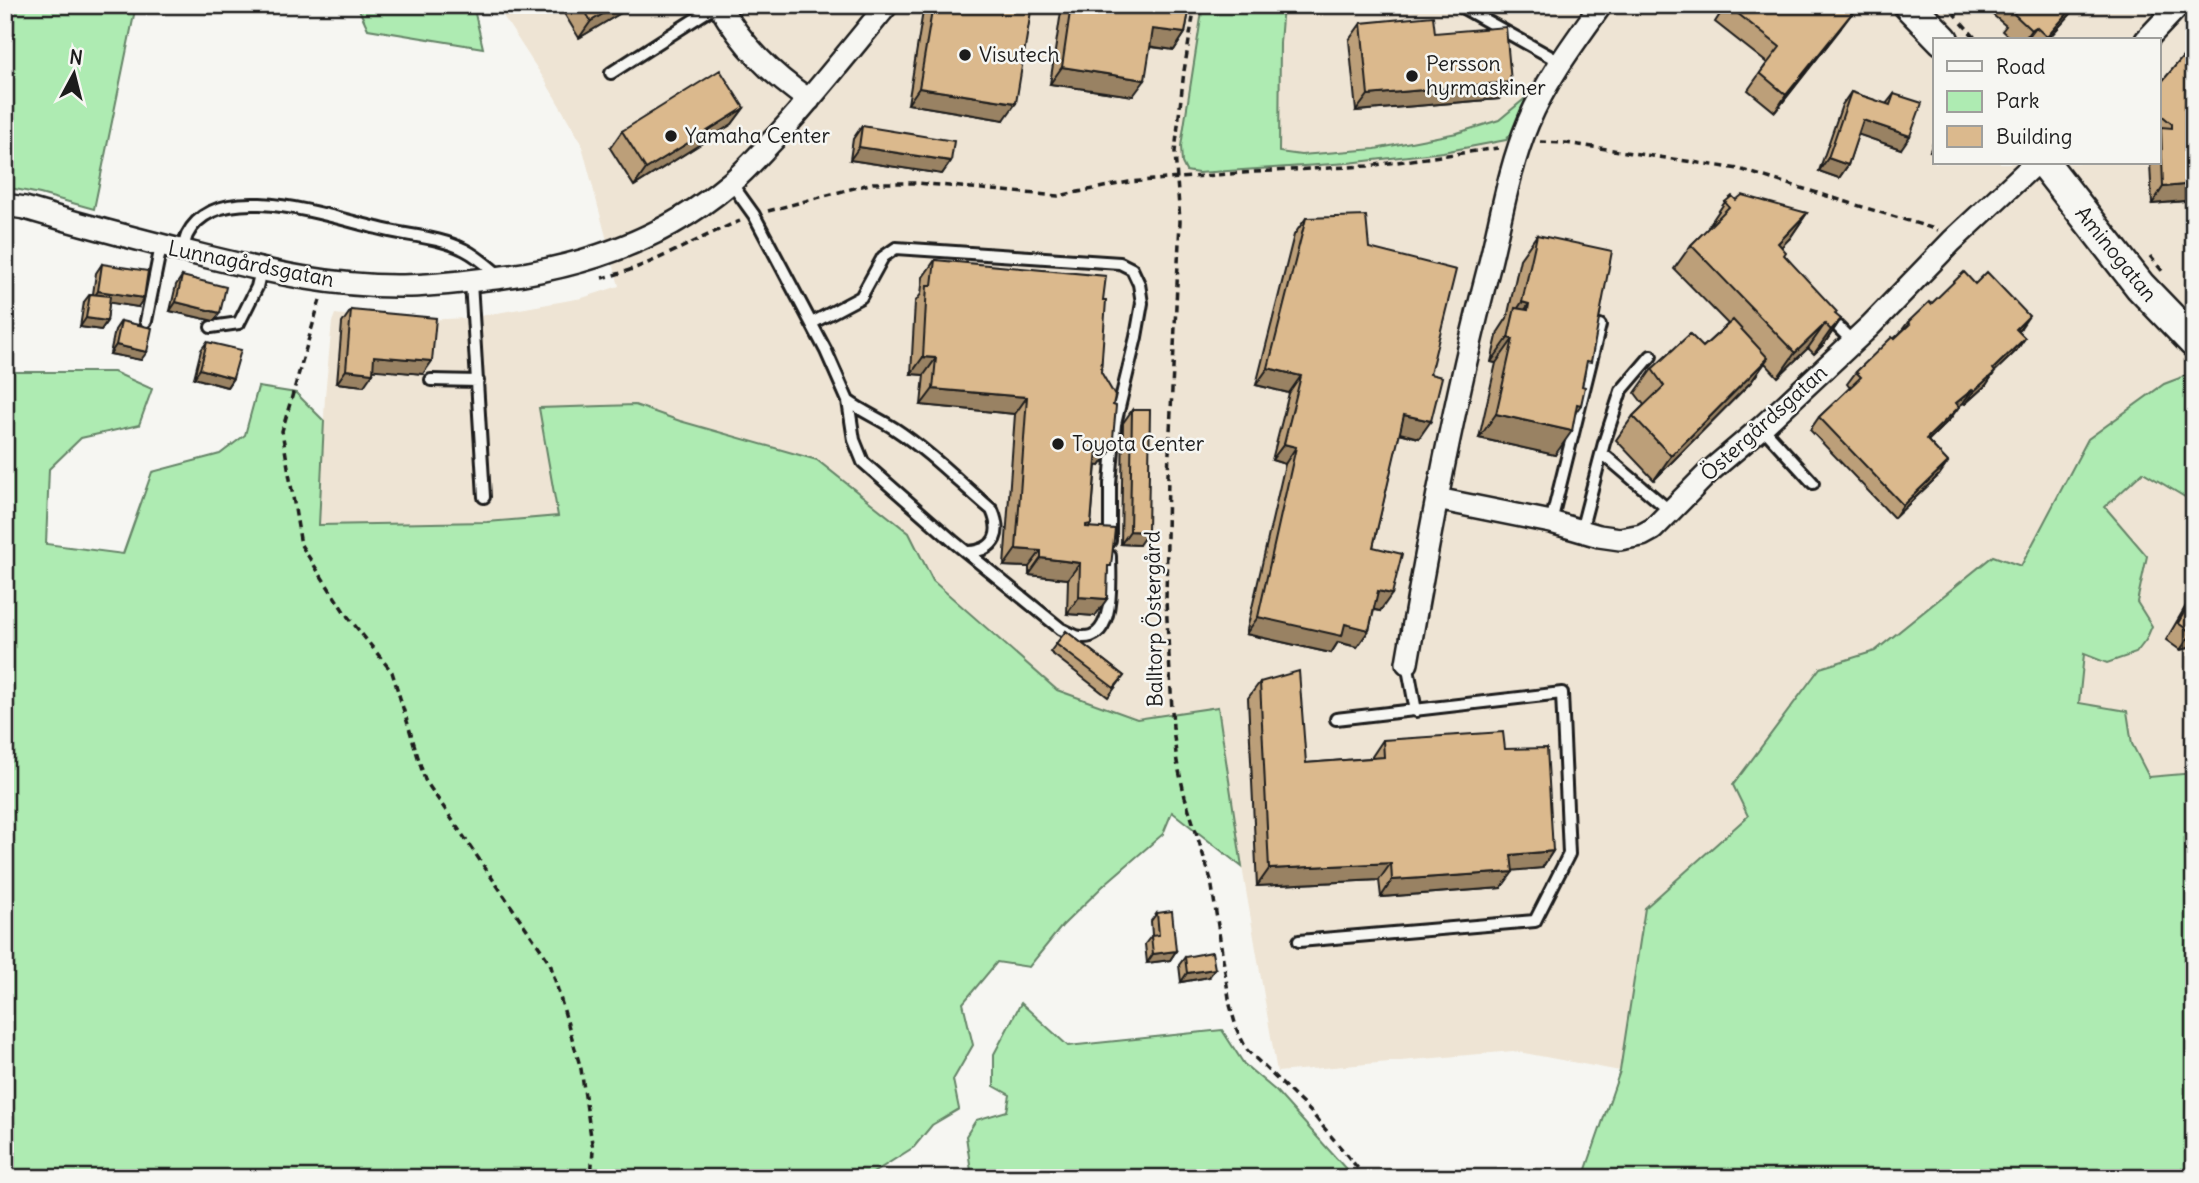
<svg xmlns="http://www.w3.org/2000/svg" width="2199" height="1183" font-family="Delius,sans-serif">
<rect width="100%" height="100%" fill="#f6f6f2"/>
<filter id="ink" filterUnits="userSpaceOnUse"><feTurbulence type="fractalNoise" baseFrequency=".0143" numOctaves="2"/><feDisplacementMap in="SourceGraphic" scale="14" xChannelSelector="R" yChannelSelector="G"/><feConvolveMatrix kernelMatrix="1 2 1 2 8 2 1 2 1" color-interpolation-filters="sRGB"/></filter>
<g filter="url(#ink)">
<path fill="#eee4d4" fill-rule="evenodd" d="M496,5h1698v371l-4,-2 -102,65 -67,128 -28,-11 -118,95 -55,18 -87,115 15,32 -103,92 -25,163 -107,-20 -236,21 -35,-205 -24,-160 -81,12 -80,-29 -124,-109 -24,-48 -229,-112 -45,-16 -96,3 19,108 -71,6 -168,3 6,-129 7,-74 3,-8 64,7 70,-3 113,-20 37,-12 -38,-144 -37,-63zM1935,40h224v123h-224z
M2143,472l41,25h10v276l-45,4 -17,-33 -5,-33 -48,-7 5,-51 53,-51 10,-46 -43,-49z"/>
<path fill="#aeebb2" stroke="#658467" stroke-width="2" d="M5,5h131l-42,204 -54,-15 -35,-7z
M357,5h116l10,43 -115,-19z
M1203,5h80l-3,38 -1,109 22,3 74,-6 82,-16 42,-13 29,-24 -6,25 -16,19 -63,12 -95,11 -150,10 -12,-2 -4,-8 -1,-17z
M5,372h109l38,17 -13,36 -58,13 -32,31 -3,75 77,10 29,-82 68,-18 25,-19 13,-48 38,6 28,28 -5,104 168,-3 71,-6 -19,-108 96,-3 45,16 137,39 92,73 24,48 124,109 80,29 81,-12 24,160 -70,-55 -9,22 -58,50 -43,42 -33,41 -32,-5 -34,41 10,42 -20,35 6,29 -27,16 -18,22 -49,31h-860z
M2190,374l4,2v121h-9l-42,-25 -38,35 42,49 -10,46 15,24 -6,14 -10,13 -29,10 -23,-9 -5,49 48,8 5,33 17,33 45,-4v405h-611l37,-107 25,-163 103,-92 -15,-31 87,-117 55,-17 118,-95 28,10 67,-127 76,-55z
M1021,1003l47,43 154,-16 22,34 32,27 78,87h-382l-6,-42 10,-16 31,-9 3,-16 -16,-9v-32z"/>
<g fill="none" stroke-linecap="round" stroke-linejoin="round">
<defs>
<path id="lane" d="M1458,5l102,57
M611,73l106,-68
M731,183l23,32 72,136 22,50 6,39 9,22 91,80 107,87c5,2 10,5 15,7 41,10 34,-57 34,-80
M183,251c1,-5 2,-11 4,-16 29,-59 143,-18 190,-7 28,8 61,8 88,22 12,6 23,16 34,25
M471,282l13,215
M1827,316l26,26
M146,321l15,-75
M812,323l49,-26 22,-40 13,-9 224,15 12,6 7,15 3,19 -6,34 -21,87 -5,60v56
M211,327l28,-4 18,-36 4,-17
M431,380l47,1
M848,401c15,11 32,18 47,28 35,23 65,54 97,81 10,23 4,40 -23,42
M1762,427l51,56
M1602,453l68,58
M1551,522l49,-197
M1581,531l23,-88 17,-52 30,-35
M1407,663l9,48
M1299,941l236,-20 34,-67 -7,-161 -226,26"/>
<path id="street" d="M719,5c24,41 51,68 90,95
M2146,40l33,-35
M5,205l20,3c60,18 119,33 179,48 65,16 131,31 199,30 33,0 66,-5 100,-9 84,-11 161,-38 226,-93 18,-14 33,-33 49,-49 38,-42 73,-86 109,-130
M1437,499l114,23 48,14 21,3 22,-4 11,-6 56,-57 53,-45 108,-101 82,-85 78,-73 4,-5
M1407,663c23,-133 48,-266 82,-396 12,-48 20,-99 39,-144 18,-43 46,-80 73,-118"/>
<path id="secondary" d="M1909,5l34,35
M2044,163l96,123 54,56"/>
</defs>
<use href="#lane" stroke="#1c1c1c" stroke-width="16"/>
<use href="#street" stroke="#1c1c1c" stroke-width="26"/>
<use href="#secondary" stroke="#1c1c1c" stroke-width="35"/>
<path stroke="#1c1c1c" stroke-width="3.5" stroke-dasharray="7 5" stroke-linecap="butt" d="M1195,5l-11,66 -9,81 5,69 -12,253 -2,127 7,127 4,34 8,35 26,83 19,125 7,25 10,20 63,61 56,67
M1946,5l11,12
M1962,23l15,17
M1540,142l26,1 173,26 199,61
M768,211l105,-28h44l141,13 71,-14 125,-10 114,-6 130,-18
M2150,256l13,16
M602,278c49,-11 92,-39 138,-57
M320,300l-38,131 19,114 44,68 47,59 33,108 125,183 31,106 12,81 -2,28"/>
<use href="#lane" stroke="#f6f6f2" stroke-width="10"/>
<use href="#street" stroke="#f6f6f2" stroke-width="21"/>
<use href="#secondary" stroke="#f6f6f2" stroke-width="30"/>
</g>
<path fill="#bc9f79" stroke="#1c1c1c" stroke-width="2" d="M559,5h75l-55,33z
M924,5h108l-28,115 -96,-16z
M1062,5h128l-5,28 -11,17 -24,-3 -17,49 -83,-12z
M1726,5h118l-3,23 -66,84 -27,-22 19,-27 -52,-41z
M1999,5h80l-32,35h-35l-10,-9 4,-5 -13,-11z
M1361,23l74,10 76,49 -12,17 -143,12 -7,-71z
M2194,44v156l-42,4 -2,-41h9v-78z
M1851,92l35,12 8,-10 7,55 -43,-15 -10,31 -9,13 -20,-7 23,-66z
M744,108l-12,16 -98,62 -24,-38 12,-17z
M862,126l89,35 -9,13 -92,-14 3,-21z
M1935,137v16l-5,-2z
M1736,200l71,13 -17,25 -9,8 3,9 51,60 6,4 -17,25 -10,10 -6,-6 -30,29 -13,-14 -14,19 -97,98 -38,-40 17,-24 11,-11 -9,-12 17,-24 51,-22 25,-23 -54,-55 17,-24 18,-17 -1,-1 17,-25z
M1306,218l63,30 61,126 -11,64 -20,-5 -26,114 7,64 -6,-1 -5,20 -12,17 -19,-5 -7,11 -85,-19 39,-170 -13,-4 17,-67 -33,-8 38,-150z
M1537,235l48,136 -3,15 -1,19 -5,7 -21,43 -76,-17 17,-75 -5,-1 7,-30 9,-14 13,-59z
M935,260l168,40 -2,72 12,33 -1,44 -12,17 -4,-1 -5,59 -2,3 19,44 -13,45 -28,-2 1,-35 -39,-4v-8l-25,-1 11,-152 -94,-9 3,-30 -13,-1 4,-72 6,-8 2,-17z
M102,264l36,43 -29,-5 -2,19 -6,9 -21,-3 4,-25 6,-8h3l3,-21z
M182,276l32,45 -44,-10 6,-26z
M351,310l72,64 -50,-5 -9,17 -27,-3 5,-60z
M121,321l20,39 -31,-6 5,-24z
M1908,322l112,7 -2,2 7,7 -9,13 -21,20 -9,14 -21,19 -2,-1 -5,3 -8,13 -22,22 20,21 -9,13 -45,43 -84,-88 9,-13 31,-29 -3,-4 9,-12 43,-38z
M207,342l26,36 -6,9 -33,-9 7,-28z
M1132,410l7,135 -18,-1 2,-121z
M2194,592v55l-14,3 -14,-10z
M1066,631l58,45 -16,21 -58,-45z
M1260,682l46,81 65,-5 12,-18 122,9 48,102 -11,17 -29,2 -12,18 -120,9 -2,-17 -122,6 -9,-188z
M2194,703v22l-2,-19z
M1157,913l19,38 -6,9 -23,3 -2,-19 7,-9 -1,-14z
M1185,957l24,20 -28,5 -2,-17z"/>
<path fill="#998263" stroke="#1c1c1c" stroke-width="2" d="M618,5h16l-55,33 12,-17z
M2075,5h4l-32,35h-3z
M1853,12l-12,16 -66,84 11,-17z
M2036,27l-10,13h-2l7,-10z
M1153,29l32,4 -11,17 -33,-5z
M1062,67l83,13 -12,16 -83,-12z
M1511,82l-12,17 -143,12 12,-16z
M919,88l97,15 -12,17 -96,-16z
M744,108l-12,16 -98,62 12,-17z
M1863,120l47,16 -9,13 -47,-16z
M1935,145v8l-5,-2z
M859,147l92,14 -9,13 -92,-14z
M1828,158l20,7 -9,13 -20,-7z
M2194,184v16l-42,4 11,-17z
M1807,213l-17,25 -29,30 17,-25z
M98,291l46,7 -6,9 -46,-7z
M176,302l44,11 -6,8 -44,-10z
M1522,302l7,2 -17,24 1,-12z
M2029,316l-9,13 -13,13 9,-13z
M86,318l21,3 -6,9 -21,-3z
M1841,319l-17,25 -10,10 17,-24z
M1825,324l-17,24 -30,29 17,-24z
M1508,338l5,1 -17,24 -5,-1z
M2025,338l-9,13 -32,31 9,-13z
M116,345l31,7 -6,8 -31,-6z
M374,356l58,5 -9,13 -58,-5z
M923,357l13,1 -12,17 -13,-1z
M1768,358l-17,24 -97,98 17,-24z
M1268,368l33,8 -12,17 -33,-8z
M200,369l33,9 -6,9 -33,-9z
M346,370l27,3 -9,13 -27,-3z
M1995,372l-9,13 -21,19 9,-13z
M933,389l94,8 -12,17 -94,-9z
M1972,390l-9,13 -16,13 9,-13z
M1959,407l-9,12 -33,32 9,-12z
M1496,414l76,17 -17,24 -76,-17z
M1404,415l27,6 -12,17 -27,-7z
M1284,444l12,3 -11,17 -13,-4z
M1097,448l15,1 -12,17 -15,-2z
M1948,462l-9,13 -45,43 9,-13z
M1130,531l18,1 -9,13 -18,-1z
M1016,549l25,2 -12,16 -25,-1z
M1041,558l39,5 -12,16 -39,-4z
M1378,591l14,3 -12,17 -13,-3z
M1079,597l28,2 -12,17 -28,-2z
M1258,617l87,7 24,6 -12,17 -19,-5 -7,11 -85,-19z
M2194,632l-1,15 -13,3 12,-17z
M1553,851l-11,17 -43,4 12,-17z
M1391,863l-12,17 -122,6 12,-17z
M1513,872l-12,16 -120,9 11,-17z
M1176,951l-6,9 -23,3 6,-9z
M1215,969l-6,8 -28,5 6,-9z"/>
<path fill="#dbb98d" stroke="#1c1c1c" stroke-width="2" d="M581,5h37l-27,16z
M933,5h99l-16,98 -97,-15z
M1071,5h119l-5,28 -32,-4 -8,51 -83,-13z
M1727,5h117l9,7 -67,83 -26,-22 20,-26z
M2013,5h62l-28,32 -11,-10 -5,3 -17,-16 3,-5z
M1433,16l2,17 71,-6 5,55 -143,13 -7,-72z
M2194,44v140l-31,3 -2,-60 11,1v-4l-13,-11v-28z
M720,70l24,38 -98,61 -24,-38z
M1851,92l39,13 4,-11 28,9 -12,33 -47,-16 -15,45 -20,-7z
M862,126l92,15 -3,20 -92,-14z
M1742,195l65,18 -29,30 8,9 -2,3 53,57 -2,2 6,5 -10,11 -6,-6 -30,29 -104,-108 38,-38 -4,-5 7,-6 4,4z
M1366,216l3,32 87,22 -26,104 12,3 -11,44 -27,-6 -31,132 29,7 -10,40 -14,-3 -9,39 -24,-6 -3,12 -84,-19 38,-170 -12,-3 17,-68 -33,-8 38,-150z
M1537,235l75,16 -21,111 -4,-1 -5,25 3,1 -4,18 -4,-1 -5,27 -76,-17 17,-75 -5,-1 7,-30 13,2 1,-6 -7,-2z
M935,260l171,16 -3,24h3l-5,72 14,24 -2,9 3,1 -4,43 -15,-1 -6,76 -5,1v2l29,2 -4,37h-3l-1,33 -28,-2 1,-34 -39,-5v-7l-25,-2 11,-152 -94,-8 3,-31 -13,-1 4,-72h5z
M102,264l46,7 -4,27 -46,-7z
M1964,272l11,12 12,-12 42,44 -13,13 9,9 -32,31 2,3 -21,19 -2,-1 -16,13 3,4 -33,32 22,23 -45,43 -84,-88 42,-40 -5,-5 36,-35 2,2 16,-15 -2,-2 21,-20 2,2z
M182,276l44,11 -6,26 -44,-11z
M90,294l20,2 -3,25 -21,-3z
M351,310l85,8 -4,43 -58,-5 -1,17 -27,-3z
M1733,320l35,38 -97,98 -38,-40 31,-30 -12,-17 38,-35 13,13z
M121,321l31,7 -5,24 -31,-7z
M207,342l34,8 -8,28 -33,-9z
M1132,410h18l-2,122 -18,-1z
M2194,596v36l-2,1 -14,-10z
M1066,631l58,45 -10,12 -58,-44z
M1299,671l7,92 78,-6 -1,-17 120,-8 2,17 42,-1 6,103 -42,4 2,17 -121,8 -1,-17 -122,6 -9,-187z
M1172,911l4,40 -23,3 -2,-18 8,-1 -2,-22z
M1212,952l3,17 -28,4 -2,-16z"/>
</g>
<g fill="#1c1c1c" stroke="#f6f6f2" stroke-width="2.5">
<circle cx="965" cy="55" r="7"/>
<circle cx="1412" cy="76" r="7"/>
<circle cx="671" cy="136" r="7"/>
<circle cx="1058" cy="444" r="7"/>
</g>
<g text-anchor="middle" stroke-width="5" stroke-linejoin="round" paint-order="stroke">
<g font-size="21" fill="#1c1c1c" stroke="#f6f6f2" text-anchor="start">
<text x="979" y="62">Visutech</text>
<text x="1426" y="71">Persson<tspan x="1426" dy="24">hyrmaskiner</tspan></text>
<text x="685" y="143">Yamaha Center</text>
<text x="1072" y="451">Toyota Center</text>
</g>
<g font-size="21" fill="#1c1c1c" stroke="#f6f6f2">
<text transform="translate(2116 254) rotate(51)" y="7">Aminogatan</text>
<text transform="translate(251 264) rotate(11)" y="7">Lunnagårdsgatan</text>
<text transform="translate(1764 423) rotate(-42)" y="7">Östergårdsgatan</text>
<text transform="translate(1154 619) rotate(-91)" y="7">Balltorp Östergård</text>
</g>
</g>
<rect width="2199" height="1183" fill="none" stroke="#f6f6f2" stroke-width="28"/>
<rect x="14" y="14" width="2171" height="1155" fill="none" stroke="#1c1c1c" stroke-width="2.5" filter="url(#ink)"/>
<rect x="1933" y="38" width="228" height="126" fill="#f6f6f2" stroke="#9f9f9c" stroke-width="2"/>
<rect x="1947" y="61" width="35" height="10" fill="#f6f6f2" stroke="#9f9f9c" stroke-width="2"/>
<text x="1996" y="74" font-size="21" fill="#1c1c1c">Road</text>
<rect x="1947" y="91" width="35" height="21" fill="#aeebb2" stroke="#9f9f9c" stroke-width="2"/>
<text x="1996" y="108" font-size="21" fill="#1c1c1c">Park</text>
<rect x="1947" y="126" width="35" height="21" fill="#dbb98d" stroke="#9f9f9c" stroke-width="2"/>
<text x="1996" y="144" font-size="21" fill="#1c1c1c">Building</text>
<g transform="translate(74 74) rotate(7)" stroke="#f6f6f2" stroke-width="5" paint-order="stroke">
<path d="M0-5L12 26L0 18L-12 26Z" fill="#1c1c1c"/>
<text y="-10" font-size="19" font-weight="bold" text-anchor="middle" fill="#1c1c1c">N</text>
</g>
</svg>
